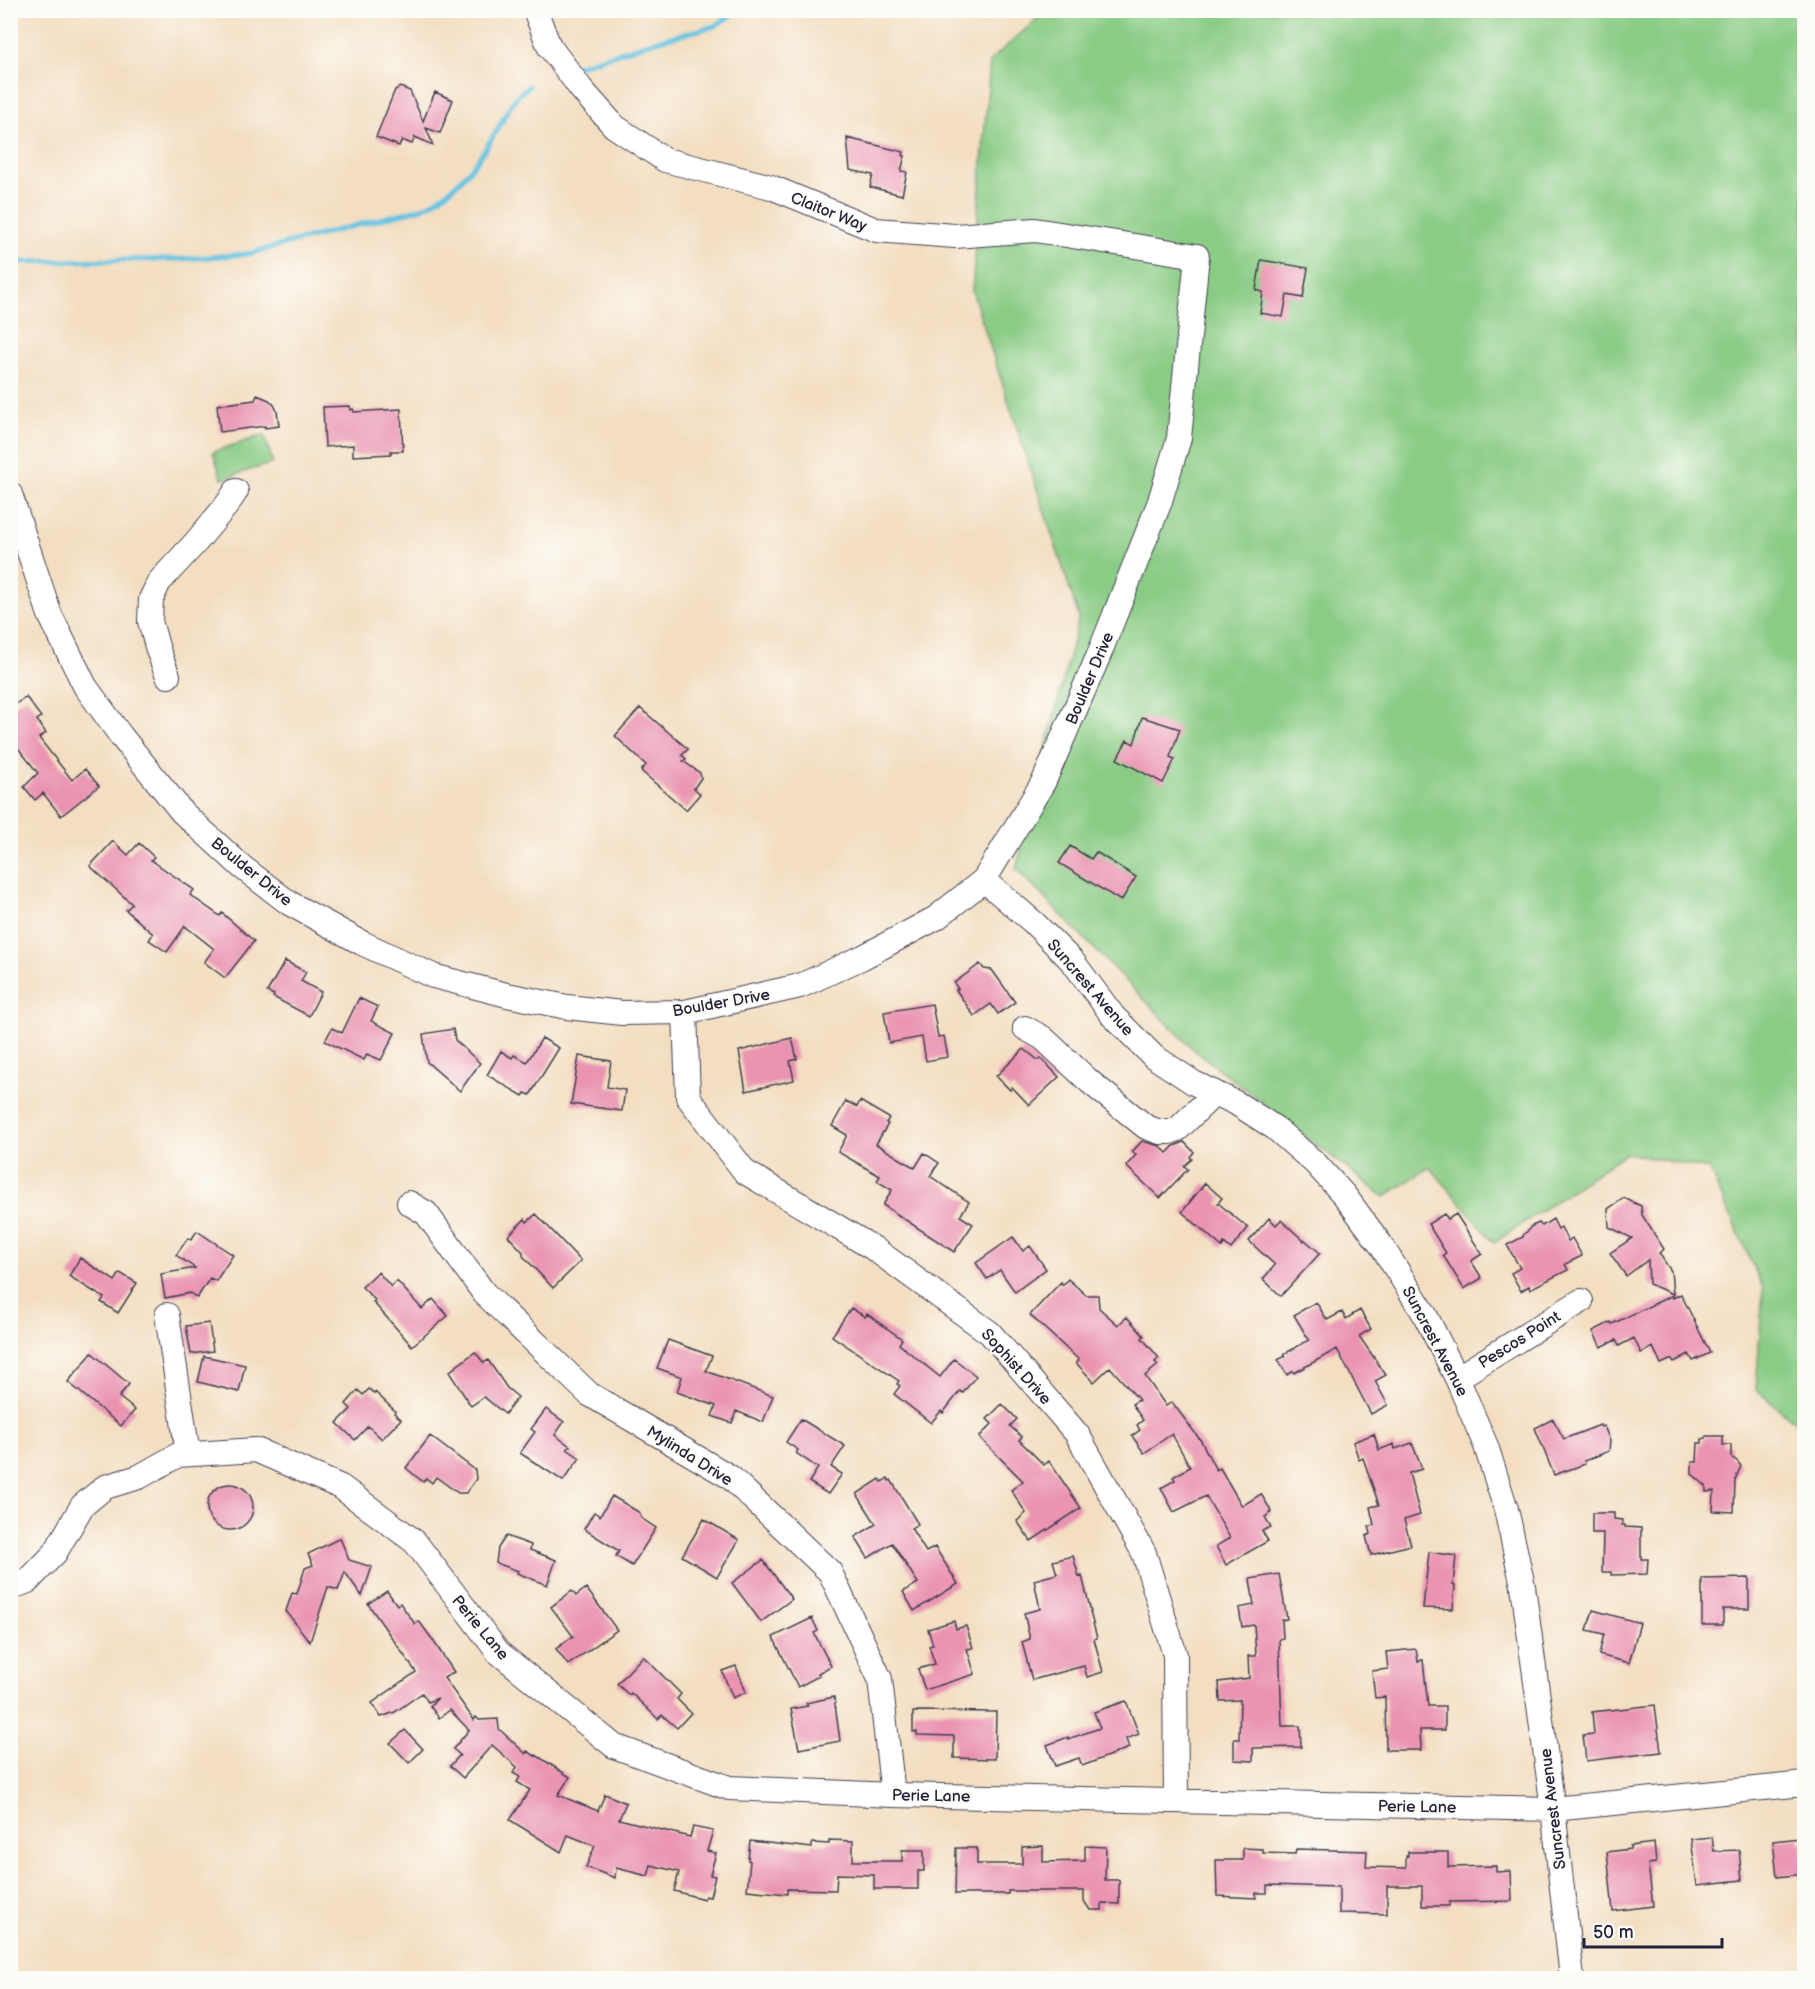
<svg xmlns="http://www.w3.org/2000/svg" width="1815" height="1989" font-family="'Balsamiq Sans',sans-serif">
<rect width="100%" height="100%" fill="#fdfcf7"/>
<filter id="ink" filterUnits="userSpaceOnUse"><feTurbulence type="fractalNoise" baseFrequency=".0167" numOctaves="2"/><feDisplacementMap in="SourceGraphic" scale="12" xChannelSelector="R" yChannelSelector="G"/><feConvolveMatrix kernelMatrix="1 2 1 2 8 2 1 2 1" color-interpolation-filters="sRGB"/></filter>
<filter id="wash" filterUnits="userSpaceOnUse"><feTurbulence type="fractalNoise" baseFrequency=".008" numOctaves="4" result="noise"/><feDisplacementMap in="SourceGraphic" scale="24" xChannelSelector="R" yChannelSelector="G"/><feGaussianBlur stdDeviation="1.35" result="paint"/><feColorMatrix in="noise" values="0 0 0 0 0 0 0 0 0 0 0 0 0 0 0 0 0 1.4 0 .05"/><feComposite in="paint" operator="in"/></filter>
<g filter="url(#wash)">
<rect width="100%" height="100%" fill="#f3dec1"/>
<path fill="#8acc85" stroke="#567760" stroke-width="1.5" d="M1046,11h758v1418l-48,-39 7,-102 -54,-119 -83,-16 -132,90 -64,-76 -46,30 -191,-148 -177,-180 63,-252 -107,-326 18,-230z
M264,435l9,28 -51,16 -9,-27z"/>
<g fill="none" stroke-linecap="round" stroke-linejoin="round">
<path stroke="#64c3e2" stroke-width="5" d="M574,67l85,-27 56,-14 15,-10 4,-6
M10,262l172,-3 66,-5 174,-46c31,-14 55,-44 72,-73 13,-20 15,-35 35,-49"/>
</g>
<g id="blocks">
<path fill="#ea94b2" d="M400,87l10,4 13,30 12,-29 18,8 -13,33 -14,-5 7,17 -18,-8 -3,7 -10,-4 -3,6 -23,-9 19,-47z
M847,138l57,14 -1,3 2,1 -4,15 6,1 -5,23 -32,-8 3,-12 -23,-5z
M1261,260l47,8 -5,30 -16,-3 -4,22 -23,-4 3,-21 -7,-2z
M257,395l12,5 5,5 3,6 2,15 -14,2v-2l-45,6 -3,-27 38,-5z
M350,406v4l3,-1 1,3 47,-3 2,42h-12v3l-38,2v-11l-28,2 -2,-40z
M26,697l15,20 -4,3 9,13 -7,5 33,42 13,-11 14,17 -38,30 -18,-23 -8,7 -11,-13 14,-14 -28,-35v-30z
M640,708l48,41 -6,6 4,4 -3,2 17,12 1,5 -7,10 6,6 -14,16 -45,-39 5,-6 -31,-29z
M1142,717l38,12 -10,28 5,2 -12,24 -46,-24 10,-19 7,4z
M113,841l15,14 11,-12 15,14 -3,3 43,30 -4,5 30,21 2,-3 32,28 -29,37 -21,-16 10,-13 -29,-23 -18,26 -18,-12 4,-6 -27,-24 6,-6 -42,-38z
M1070,846l21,13 5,-7 40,25 -15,24 -62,-38z
M285,961l21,11 -5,9 20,11 -12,24 -36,-19 1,-2 -7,-3z
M980,964l4,5 8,1 23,32 -17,12 -7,-10 -17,12 -18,-26 2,-1 -4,-6z
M359,998l19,9 -7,14 24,12 -14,27 -14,-6 -3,6 -39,-19 7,-13 10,5z
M932,1004l6,33 6,-1 4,21 -22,4 -4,-24 -33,6 -5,-31z
M453,1029l2,11 25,23 -20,28 -33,-29 -4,-28z
M542,1038l17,10 -29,47 -5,-2 -2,3 -36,-21 14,-24 11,7 2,-3 13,7z
M792,1038l5,21 -7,2 4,19 -48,11 -7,-40z
M1024,1049l14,11 3,-2 18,19 -30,28 -17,-18 -2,3 -14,-14z
M579,1056l32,5 -4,26 18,3 -3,21 -51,-7z
M846,1101l11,6 3,-6 29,17 -3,5 2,1 -12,20 39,24 9,-15 15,10 -9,13 39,26 -9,14 13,8 -19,28 -71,-47 9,-15 -15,-9 3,-5 -42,-24 9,-17 -15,-9z
M1142,1141l18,5 7,7 7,-7 10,-4 10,10 -4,5 2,2 -8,7 4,3 -28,29 -34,-32 10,-11 -4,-3z
M1205,1183l17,15 -4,5 30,25 -17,21 -7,-6 -2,4 -40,-35z
M1624,1198l17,8 1,9 22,34 -5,4 12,18 2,23 -24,-10 -1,-24 -22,16 -16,-23 22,-15 -23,-11 -1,-18z
M536,1214l45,47 -28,27 -30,-32v-4l-15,-16 17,-17 2,3z
M1444,1214l4,5 8,-5 26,40 -11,7 11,17 -18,11 -21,-34 3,-2 -18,-29z
M1269,1218l7,7 5,-5 23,21 1,-1 15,13 -39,43 -18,-17 12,-14 -26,-24z
M1553,1219l5,10 3,-2 7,14 4,-3 10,18 -17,8 3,6 -38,19 -1,-3 -8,5 -10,-18 9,-5 -13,-23 16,-8 1,-3 5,-4 1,-3 9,-4 3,3z
M197,1231l36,24 -17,26 -6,-3 -13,20 -7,-5 -25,5 -4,-24 34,-6 -19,-13 12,-17 3,2z
M1013,1237l10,14 7,-5 16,23 -31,23 -15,-22 -13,9 -11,-16z
M80,1258l35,23 5,-8 17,10 -19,30 -17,-11 3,-4 -35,-22z
M378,1272l13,15 6,-6 25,28 11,-10 15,17 -36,30 -39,-44 2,-2 -13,-13z
M1068,1279l18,16h12l1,13 19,17 9,-8 17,19 -2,2 17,20 -4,4 3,3 -13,11 21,30 6,-4 29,39 15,29 4,-2 22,38 19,-12 11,18 -7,5 6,10 -9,4 6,10 -42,24 -10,-19 14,-8 -24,-42 -32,16 -13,-24 14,-8 -2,-3 17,-10 -18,-33 -28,19 -12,-17 8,-6 -3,-5 6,-5 -11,-16 7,-4 -29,-33 -16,15 -18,-19 3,-3 -49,-45 31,-33 2,3z
M1681,1294l29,59 -17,8 -4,-7 -15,8 -2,-3 -11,5 -8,-17 -12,6 -7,-15 -15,8 -3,-6 -15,7 -8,-16 18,-9 1,2 61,-29v3z
M1316,1302l11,18 15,-8 4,7 14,-9 11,19 -12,7 27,39 -11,6 13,24 -17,9 -34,-65 -43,24 -1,-2 -6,4 -9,-15 7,-4 -1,-2 25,-14 -15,-25z
M851,1308l14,9 2,-3 35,25 -3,5 41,33 14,-18 22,17 -13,17 -3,-2 -17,22 -2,-2 -10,12 -37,-29 6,-8 -3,-2 2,-3 -67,-45z
M209,1323l4,28 -22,3 -5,-28z
M668,1340l44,16 -6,15 67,25 -10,26 -27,-11 -4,12 -20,-7 4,-10 -39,-14 5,-15 -25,-9z
M475,1352l9,11 4,-3 19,28 11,9 -13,17 -21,-17 -13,9 -22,-34z
M92,1353l37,31 -10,13 16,13 -14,16 -53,-44z
M204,1356l41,9 -6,27 -41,-10z
M369,1389l5,4 1,-1 20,19 -1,2 7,6 -19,20 -14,-13 -13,14 -18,-17 14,-14 -5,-5 12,-14 5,5z
M1002,1404l15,15 -7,7 12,11 -3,3 25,25 5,-4 32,47 -50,33 -14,-20 9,-8 -15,-23 12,-9 -44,-44 13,-13 -5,-5z
M546,1409l18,13 -9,13 15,11 -3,3 13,9 -17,23 -43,-28 15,-21 -4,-3z
M801,1419l44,27 -14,21 11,7 -14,20 -19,-12 9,-14 -22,-15 2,-3 -12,-8z
M1553,1419l11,20 36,-14 1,2 3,-1 6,15 -1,10 -25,10 1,3 -31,11 -19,-47z
M1374,1434l5,16 15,-6 1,5 17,-6 10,26 -13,4 11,42 -16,5 7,25 -40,10 -5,-19 5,-2 -2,-8 5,-1 -4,-18 9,-2 -16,-47 -4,2 -6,-18z
M430,1436l45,34 1,9 -10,14h-8l-22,-16 -4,6 -6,-5 -3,4 -17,-14z
M1706,1436h17v9h8v12l6,4 4,5 -6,14 -1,32 -21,-1 1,-20 -8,1v-6l-14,-12v-12h5l1,-19h4v-4l4,-1z
M888,1478l1,3 2,-1 27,44 -7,4 15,24 9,-5 23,37 -44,27 -11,-19 15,-9 -26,-40 -24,15 -13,-21 21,-13 -19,-30 23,-15 2,3z
M207 1507a23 23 0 1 1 46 0a23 23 0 1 1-46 0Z
M612,1496l28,17 1,5 15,10 -24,38 -16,-10 3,-5 -35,-22 10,-17 6,4z
M1592,1513h22v6l8,1v5h3v2l16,1v31h7l-1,15 -36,1v-3h-9l1,-39h-11z
M704,1519l35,21 -22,37 -35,-21z
M506,1536l25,9 -1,5 26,10 -9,25 -30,-12 1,-2 -22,-8 2,-15z
M340,1538l9,22 23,7 -10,29 -17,-24 -7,18 -10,-3 -18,55 -24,-31 6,-18 5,1 8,-26 8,-3 -5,-11z
M1429,1552l27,4 -3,29 2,1 -2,23 -30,-1z
M1073,1556l6,21 3,-1 9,36h-1l7,26 -3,1 9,33 -16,5 -3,-11 -52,14 -10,-38 8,-3 -6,-26 16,-4 -6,-29 23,-6 -4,-13z
M763,1560l29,39 -31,23 -29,-39z
M1279,1574l8,45 -5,1 1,18 -4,1 3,87h18l1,21 -48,1v13l-19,-1v-21h5l1,-39 -20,1 -1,-19 30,-4 -1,-22h8l-2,-31 -12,2 -3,-19 15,-3 -4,-26z
M1749,1578v31h-26v16h-21v-46z
M586,1588l31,42 -49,35 -12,-16 17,-13 -22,-29 21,-16 4,5z
M387,1591l10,14 3,-2 15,21 4,-3 13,18 22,33 -10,6 30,42 2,-3 3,3 19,-1 1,10 27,25 1,-3 8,5 1,-1 34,22 -12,18 40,16 7,-17 21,9 -7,16 71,18 3,-10 20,4 -6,20 9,2 -6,22 5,1 -5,21 -5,-1 -1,3 -30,-8 5,-19 -28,-7 -3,11 -32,-8 -1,10 -29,-11 9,-21 -27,-11 -7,17 -51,-32 20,-30 -13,-8 3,-5 -7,-4 4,-6 -25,-22 -29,33 -13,-12 10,-11 -7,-6 16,-19 -19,-20 -11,8 -9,-12 8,-8 -10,4 -6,-9 -27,19 -14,5 -9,-14 44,-31 -48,-68z
M1593,1610l47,13 -11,40 -30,-8 5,-21 -17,-4z
M812,1618l6,13 -4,2 17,33 -13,7 1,3 -21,11 -25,-50z
M954,1621l2,8 10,-3 7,22 -6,1 8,25 -50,16 -7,-21 17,-5 -6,-18 4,-1 -5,-16z
M1416,1649l2,12 5,-1 5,46h17v24h-25l1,20h-35l-1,-53 -10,1 -3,-27 16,-2 -2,-17z
M643,1656l38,38 -4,5 14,14 -14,15 -15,-13 -4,4 -27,-26 -2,2 -12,-11z
M736,1666l10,26 -13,6 -11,-27z
M834,1697l6,44 -41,8 -8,-40 17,-3 -2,-3z
M1126,1701l13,33 -13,5 3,9 -47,18 -3,-8 -24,8 -8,-21 21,-8v2l32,-11 -6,-16z
M1655,1705l6,47 -75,9 -3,-26 11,-1 -2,-22z
M917,1711l79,1 -1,47 -41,-1v-22l-37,-1v-3h-4v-20h4z
M405,1730l18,19 -14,14 -19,-20z
M1712,1837l2,14 25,-1 3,30 -45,5 -6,-46z
M1800,1838v6l4,-1v31l-27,3 -4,-36z
M829,1840l24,1v20h49v-11h22v21h-6v18h-44v-14l-37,-1 -1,16 -49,-1v5l-40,-4 3,-29 -2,-1 2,-19 62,7v-5l17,1z
M1654,1843l2,20 -8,1 5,42 -40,5 -6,-59 23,-3v-3z
M1043,1846v16l42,-1v-15l21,1 -1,33h14v24l-17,-1v7h-12l-6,-9v-10h-76v3h-53l1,-46h21v16h45v-17z
M1243,1848l20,1v4l32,1 1,-5 71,2 -1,16 40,1v-12h2v-4h40v15l48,-1v6l15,-1 1,30 -63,1v4h-27v-20h-35v28l-48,-1v-26l-72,-2v8h-11v5l-39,-2 -1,-36h27z"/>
</g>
</g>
<g filter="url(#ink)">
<use href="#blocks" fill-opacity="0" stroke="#413e4f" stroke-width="1.5"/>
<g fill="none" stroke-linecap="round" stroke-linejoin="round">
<defs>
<path id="minor" d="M10,494l40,121 35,71 36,50 61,76 60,55 47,36 73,40 71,33 74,19 60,12 55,6 63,-1 115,-26 63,-29 73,-39 48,-38 60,-99 54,-124 61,-153 20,-66 18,-182 -162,-26 -80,6 -79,-6 -105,-43 -106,-27 -51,-34 -32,-36 -33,-44 -14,-36
M168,676l-10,-26 -8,-29 1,-22 8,-17 37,-40 30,-36 10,-15
M984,880l49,42 40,40 40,54 40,40 41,27 42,20 39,25 40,35 30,33 36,49 43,68 33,65 29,68 20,63 17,77 30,223 19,169
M685,1012l3,85 57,75 128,76 117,85 87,101 67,119 31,102 1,146
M1025,1028l18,10 47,44 56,45 14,5h10l8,-3 37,-36
M409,1203l17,10 58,80 105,101 141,83 100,95 50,107 13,116
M167,1315l21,139
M1457,1378l124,-77
M10,1588l18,-7 27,-28 27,-47 23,-19 34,-10 39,-22 78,-5 85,37 74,55 83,110 116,94 115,42 164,7 660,14 251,-25"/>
</defs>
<use href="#minor" stroke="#413e4f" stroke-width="26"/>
<use href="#minor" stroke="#fff" stroke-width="24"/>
</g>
</g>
<g text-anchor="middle" stroke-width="4.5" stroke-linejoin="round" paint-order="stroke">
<g font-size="16" fill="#22223b" stroke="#fdfcf7">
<text transform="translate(829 211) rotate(22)" y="6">Claitor Way</text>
<text transform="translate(1089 678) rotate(-67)" y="6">Boulder Drive</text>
<text transform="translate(252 871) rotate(39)" y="6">Boulder Drive</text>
<text transform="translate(1091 987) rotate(49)" y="6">Suncrest Avenue</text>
<text transform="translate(721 1002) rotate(-10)" y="6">Boulder Drive</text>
<text transform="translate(1519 1339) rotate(-32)" y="6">Pescos Point</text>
<text transform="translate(1436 1341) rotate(62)" y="6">Suncrest Avenue</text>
<text transform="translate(1017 1366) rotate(48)" y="6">Sophist Drive</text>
<text transform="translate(690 1455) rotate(32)" y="6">Mylinda Drive</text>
<text transform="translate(481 1627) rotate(50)" y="6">Perie Lane</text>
<text transform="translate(931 1795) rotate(1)" y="6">Perie Lane</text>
<text transform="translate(1417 1806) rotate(1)" y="6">Perie Lane</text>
<text transform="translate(1552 1809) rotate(-97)" y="6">Suncrest Avenue</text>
</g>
</g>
<rect width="1815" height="1989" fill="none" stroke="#fdfcf7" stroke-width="36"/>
<path d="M1584 1938v9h138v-9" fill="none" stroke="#22223b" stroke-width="3"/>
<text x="1593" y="1938" font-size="18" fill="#22223b" stroke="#fdfcf7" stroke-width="4.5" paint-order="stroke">50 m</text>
</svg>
